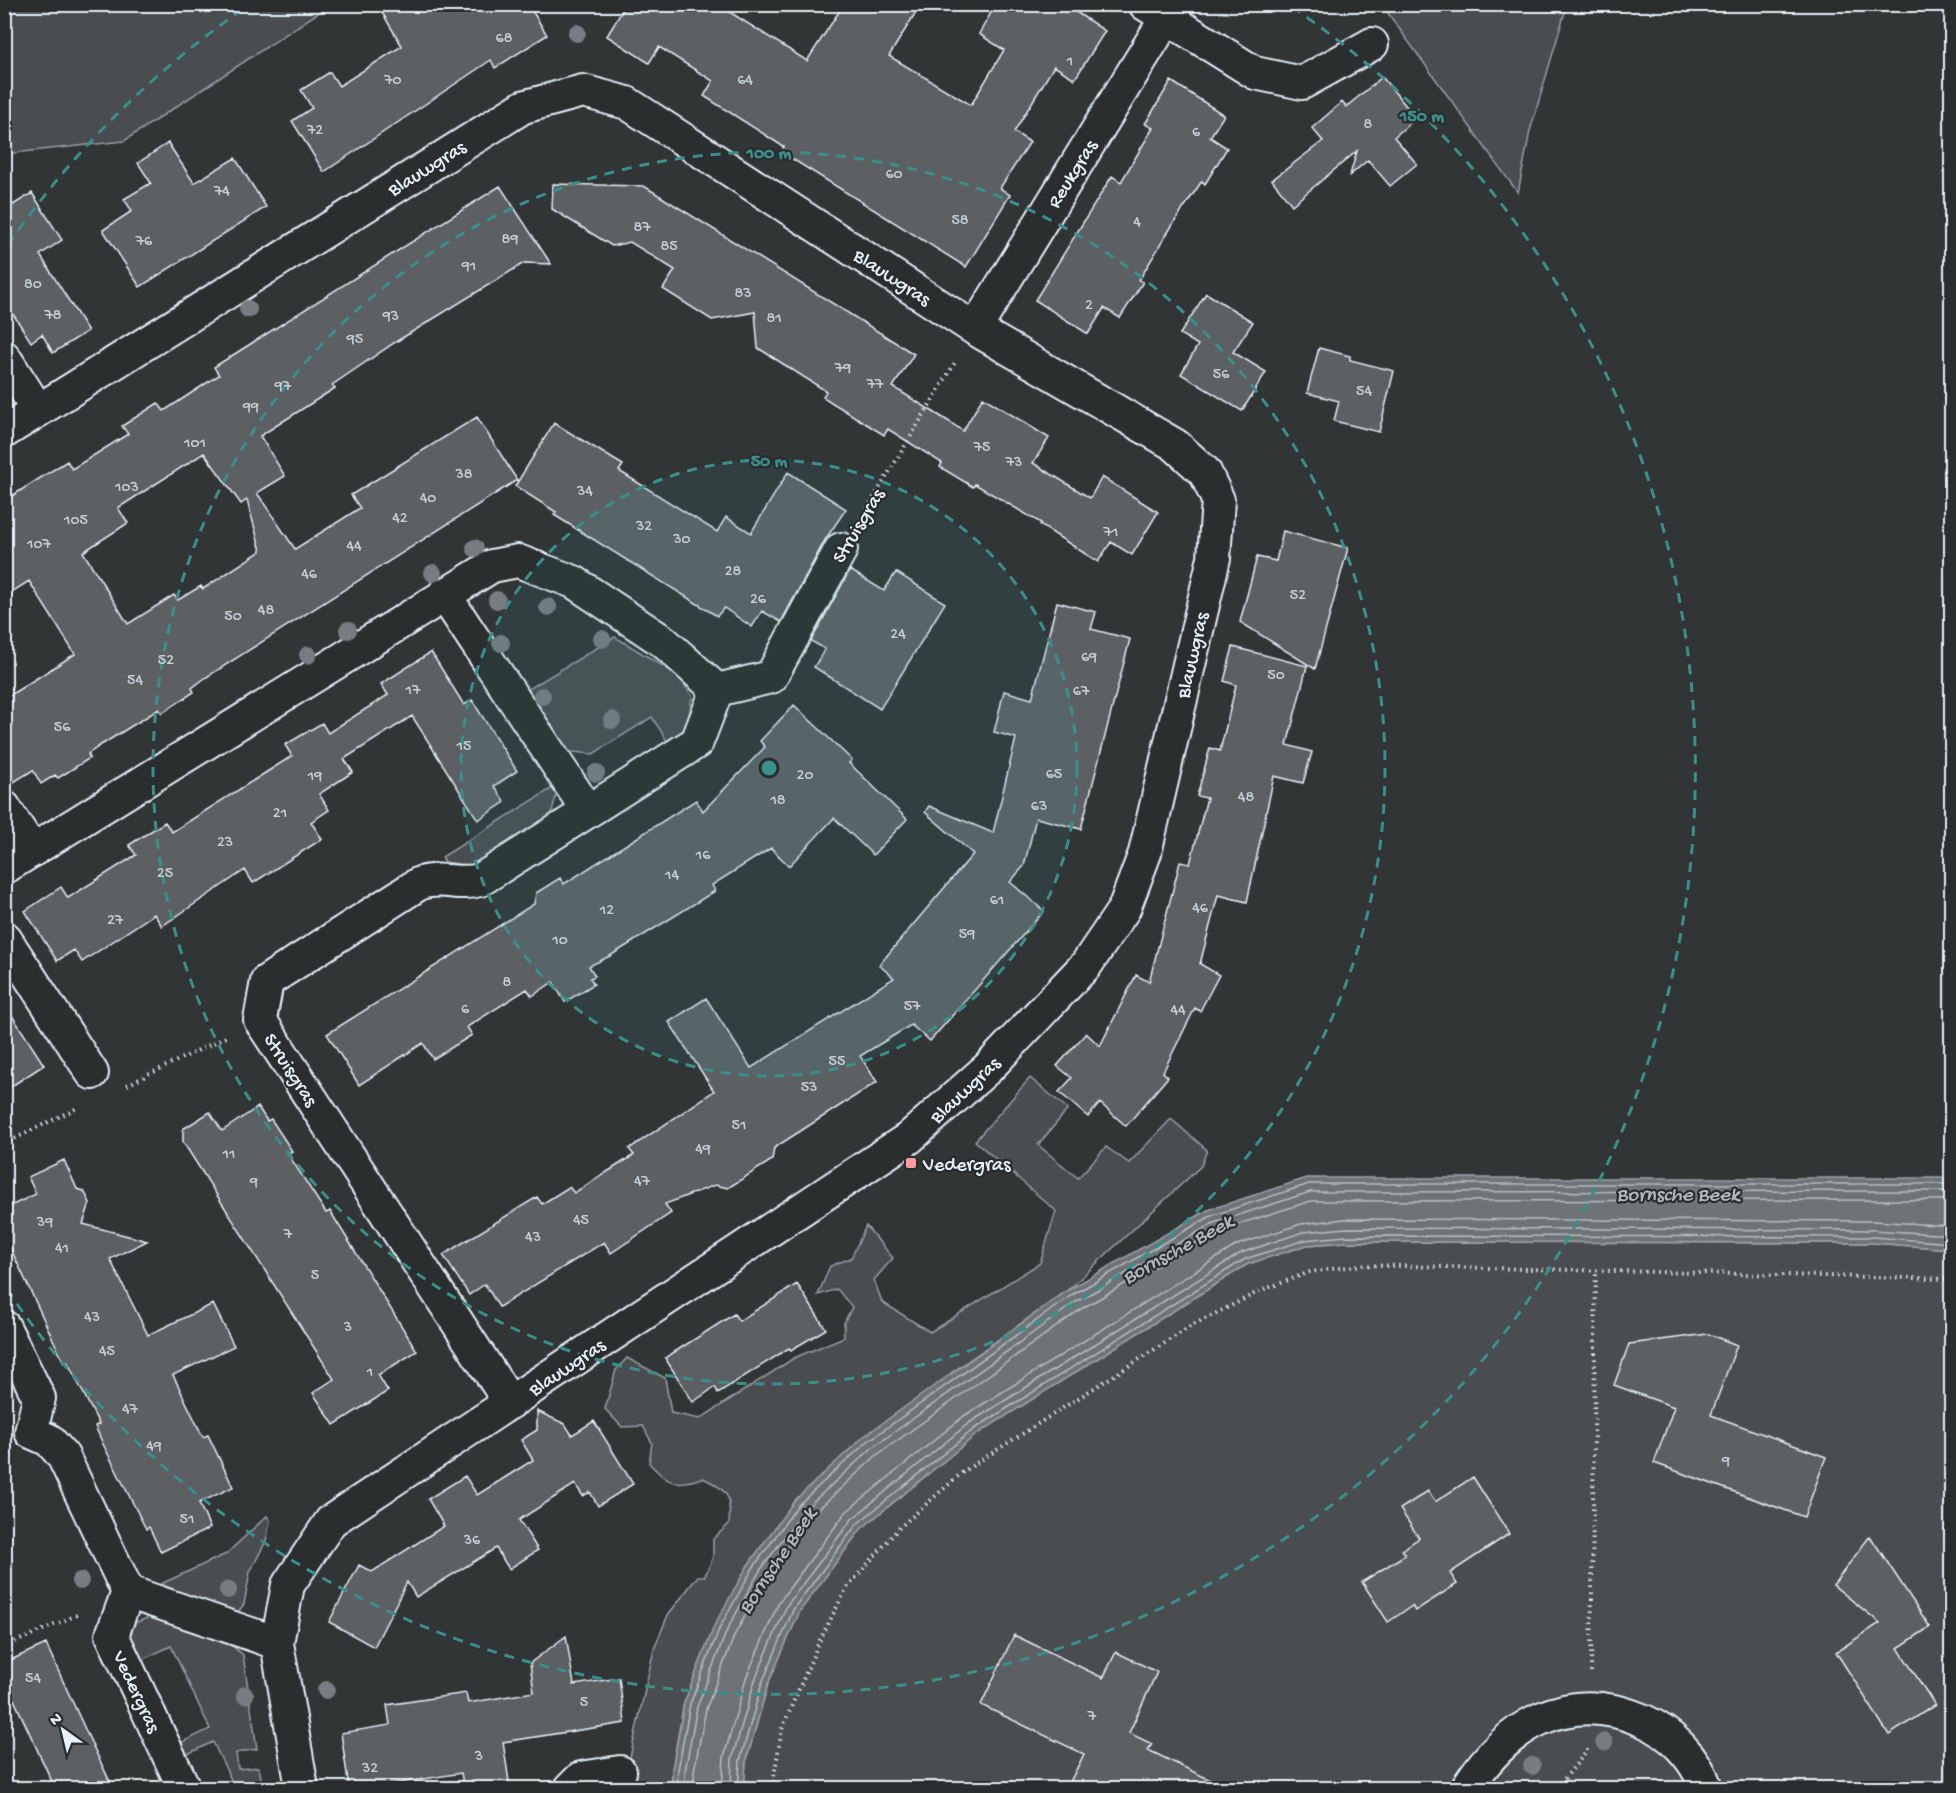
<svg xmlns="http://www.w3.org/2000/svg" width="1956" height="1793" font-family="'Gochi Hand',sans-serif">
<rect width="100%" height="100%" fill="#323536"/>
<filter id="ink" filterUnits="userSpaceOnUse"><feTurbulence type="fractalNoise" baseFrequency=".0167" numOctaves="2"/><feDisplacementMap in="SourceGraphic" scale="12" xChannelSelector="R" yChannelSelector="G"/><feConvolveMatrix kernelMatrix="1 2 1 2 8 2 1 2 1" color-interpolation-filters="sRGB"/></filter>
<g filter="url(#ink)">
<path fill="#494d4f" stroke="#989fa4" stroke-width="1.5" d="M4,5l1,-1 325,1 -206,136 -119,13z
M1382,5h185l-37,126 -12,62z
M615,637l63,38 14,21 -5,34 -18,14 -17,-27 -59,37 -30,-3 -36,-61z
M554,787l3,5 -6,24 -80,50 -26,-4 -3,-5z
M1030,1078l38,31 -30,36 40,33 28,-31 23,16 42,-44 36,31 -6,16 -133,124 -117,83 -267,330 -12,67v18h-52l5,-26h4l25,-113 14,-34 30,-39h7l8,-19v-18l16,-15c2,-28 0,-34 -26,-46 -30,8 -33,7 -54,-15l3,-20 -9,-17 -21,1 -17,-18 11,-39 11,-12 38,20 6,35 29,6 94,-61 50,-21v-14l8,-16 -15,-18 -19,6 12,-29 21,-8 15,-32 27,32 -19,22 8,22 48,30 110,-69 16,-52 -81,-70z
M1346,1242l527,1 78,6v539h-1207l2,-26 22,-78 32,-74 61,-81 116,-95 271,-170 59,-19z
M267,1516l3,5 -4,20 -16,31 -6,32 -5,7 -8,3 -70,-30 65,-30z
M149,1617l82,28 12,10 14,94 -21,4 2,16 21,-2 4,21h-28l-22,-46 -30,14 -5,-12 32,-15 -39,-83 -32,15 -12,-25 3,-11z"/>
<path fill="#6e7376" stroke="#9fa5aa" stroke-width="1.5" d="M1307,1178h644v71l-78,-6 -527,-1 -39,3 -59,19 -271,170 -116,95 -61,82 -32,73 -22,78 -2,26h-72v-18l12,-67 31,-79 33,-59 46,-64 69,-64 205,-147 140,-80z"/>
<g fill="none" stroke-linecap="round" stroke-linejoin="round">
<path stroke="#b7bfc4" stroke-width="1.5" d="M677,1788l1,-18 12,-66 30,-77 33,-59 45,-63 69,-63 205,-147 139,-79 98,-32h643
M685,1788v-17l12,-64 30,-77 32,-58 45,-62 68,-62 204,-146 138,-79 96,-31 642,-1
M694,1788v-17l12,-62 29,-75 32,-57 44,-61 66,-61 204,-146 136,-78 94,-30 641,-1
M722,1788l2,-31 22,-79 33,-76 67,-90 118,-96 273,-171 64,-21 44,-5 528,2 79,5
M731,1788l1,-29 23,-79 32,-75 65,-86 117,-96 272,-170 62,-21 43,-4 527,2 79,5
M738,1788l2,-27 22,-78 32,-75 63,-84 117,-95 271,-170 60,-19 41,-4 527,1 79,6"/>
</g>
<path fill="#5c6063" stroke="#e8f1f8" stroke-width="1.5" fill-rule="evenodd" d="M377,4h151l19,31 -52,33 -4,-8 -167,112 -32,-51 20,-13 -11,-18 29,-18 9,14 63,-40z
M626,4h91l90,57 37,-57h77l-32,52 82,49 33,-55 -25,-16 17,-30h68l41,27 -30,48 -21,-13 -40,66 16,10 -30,46 10,7 -44,72 -185,-115 3,-5 -80,-51 9,-15 -54,-34 -10,16 -42,-27z
M1382,77l34,41 -22,19 23,27 -27,22 -22,-26 -18,15 7,-24 -65,54 -20,-25 51,-39 -11,-13 30,-26 4,5z
M1171,81l53,34 -14,22 17,11 -22,36 -3,-3 -29,43 -34,56 4,2 -23,36 -16,-10 -16,26 -53,-34 77,-124 9,6 32,-54 -8,-4z
M168,143l26,40 41,-25 31,49 -126,80 -37,-57 29,-19 -8,-12 27,-16 -13,-20z
M553,184l91,2 270,168 -21,33 55,34 15,10 20,-34 66,41 -16,25 57,35 12,-21 56,35 -26,43 -21,-13 -13,20 -58,-37 1,-2 -66,-39 -2,3 -33,-20 2,-4 -54,-34 -4,6 -61,-38 3,-6 -68,-43 -3,-36 -43,8 -49,-31 12,-19 -45,-28 -18,4 -60,-37z
M500,186l51,78 -27,-1 -130,80 -62,42 3,3 -75,48 25,40 -28,17 38,56 65,-41 -9,-13 126,-78 40,63 -312,198 -13,10 2,4 -32,21 -3,-4 -58,36 -13,9 2,4 -32,20 -3,-3 -14,9 -8,-14 -29,18v-89l71,-45 -46,-73 -25,16v-96l63,-40 5,8 56,-35 -6,-8 36,-23 6,8 55,-36 -5,-8zM204,453l37,51 6,-4 14,51 -58,38 -2,-3 -23,14 -4,-5 -46,29 -45,-72 45,-29 -10,-15z
M32,193l30,47 -22,15 48,76 -35,22 -11,-19 -11,8 -27,-42v-102l6,9z
M1206,293l47,29 -20,30 33,20 -24,39 -61,-37 17,-29 -18,-11z
M1319,348l31,8v4l44,11 -15,61 -45,-11 5,-20 -32,-8z
M554,423l69,42 -4,6 98,61 9,-15 25,16 37,-61 58,37 -21,31 -44,82 -19,-11 -10,16 -28,-19 -7,8 -163,-101 2,-3 -41,-26z
M1283,531l65,17 -33,121 -75,-47 17,-65 19,4z
M850,570l34,21 12,-19 49,31 -65,106 -66,-42 11,-18 -14,-8z
M1057,602l39,10 -5,17 39,10 -49,190 -45,-11 -12,48 -14,16 34,29 -114,130 -19,-16 -51,31 17,26 -103,66 -2,12 -44,28 -13,-3 -50,19 6,9 -60,40 -7,-11 -105,65 -14,-23 -16,11 -26,-40 94,-58 5,7 27,-17 5,6 60,-38 -5,-6 85,-58 -45,-69 37,-24 45,70 143,-90 -15,-13 94,-111 -48,-42 4,-6 64,27 23,-95 -22,-6 10,-41 28,8z
M1233,647l74,19 -20,79 25,7 -9,31 -29,-7 -27,126 -29,-7 -18,69 19,11 -19,36 -5,-3 -32,64 5,5 -42,49 -26,-23 -12,14 -29,-25 13,-14 -15,-12 29,-33 14,13 36,-71 13,7 31,-120 10,2 17,-66 -10,-2 13,-48 10,3 16,-66 -12,-4z
M431,652l33,53 8,-5 45,71 -23,15 11,16 -27,18 -66,-104 -68,43 9,13 -34,22 10,16 -18,12 11,17 -69,44 -8,-13 -83,56 -8,-12 -72,48 -8,-12 -17,11 -32,-50 36,-24 7,11 68,-43 -7,-10 36,-23 7,10 120,-76 -7,-11 37,-22 6,10 60,-38 -7,-11z
M794,705l58,55 -3,3 58,56 -34,36 -39,-37 -45,48 -18,-18 -59,37 3,6 -105,65 -21,10 6,10 -5,2 4,6 -29,18 -12,-20 -21,14 -5,-7 -60,38 5,8 -39,24 -10,-16 -64,42 -32,-51 207,-130 2,-11 24,-15 4,6 132,-84 7,11 62,-64 -5,-6z
M4,1003l40,62 -40,26z
M258,1107l9,14 4,-2 21,32 -4,3 38,59 4,-2 87,140 -39,24 10,16 -54,34 -21,-32 21,-14 -151,-237v-13l27,-17 12,19z
M64,1160l13,29 7,2 6,12 -7,21 64,17 -37,18 38,76 65,-31 21,42 -61,29 30,62 5,-2 25,52 -34,16 11,25 -49,24 -12,-25 -3,2 -43,-85 -8,-18 4,-2 -32,-63 -3,2 -60,-129v-25l32,-15 -8,-17z
M797,1284l29,45 -35,21 -2,-2 -71,45 -3,-6 -22,15 -28,-44 69,-44 5,7z
M1708,1334l29,11 -26,70 115,42 -22,60 -150,-54 20,-56 -60,-22 15,-41z
M537,1411l28,13 7,11 22,-14 39,63 -35,22 -8,-14 -7,4 -8,-12 -56,36 19,30 -29,19 -13,-21 -80,49 -9,-15 -33,65 -45,-25 30,-57 13,7 72,-46 -16,-27 37,-23 12,19 56,-35 -12,-20 16,-10z
M1473,1477l36,57 -59,39 7,11 -42,27 -3,-5 -24,16 -26,-40 43,-27 -3,-5 17,-12 -19,-29 28,-18 7,11z
M1870,1536l60,91 -32,21 37,57 -46,30 -53,-83 44,-29 -47,-38z
M1014,1635l89,43 13,-26 41,20 -28,61 23,11 -4,6 79,38h-160l17,-34 -103,-49z
M566,1636l8,49 45,-7 6,45 -122,19 7,46h-46l-3,-15 -69,11 1,4h-44l-8,-55 49,-8 -3,-20 79,-12 2,10 66,-11 -4,-29z
M46,1644l44,96 23,48h-58l-51,-110v-15z"/>
<g fill="none" stroke-linecap="round" stroke-linejoin="round">
<defs>
<path id="minor" d="M1145,4l110,69 47,10 70,-39
M975,329l192,-312
M4,357l34,53
M4,432l519,-325 60,-16 44,12 348,226 200,116 30,27 13,28 -4,58 -69,295 -21,56 -38,56 -98,103 -79,70 -578,383 -43,64 -11,58 25,145
M444,594l144,217
M4,807l28,43
M4,868l488,-302 26,-5 56,21 90,60 53,48
M4,937l88,136
M4,1327l35,71 -8,34 18,8 14,16 65,136 149,51
M510,1403l-250,-383 7,-39 153,-98c23,-7 38,3 60,-3l217,-138 20,-52 54,-13 70,-128
M128,1592l-16,43 72,153
M571,1788l10,-10 39,-6
M1467,1788c40,-63 100,-100 175,-68 29,12 54,38 64,68"/>
</defs>
<use href="#minor" stroke="#e8f1f8" stroke-width="36"/>
<path stroke="#e8f1f8" stroke-width="4" stroke-dasharray="1.5 4.5" stroke-linecap="butt" d="M861,519l95,-158
M127,1085l101,-49
M4,1144l75,-37
M4,1647l75,-33
M1591,1672l5,-402
M772,1788l10,-59 37,-87 27,-53 52,-60 66,-58 229,-146 67,-34 50,-19 52,-7 590,14
M1557,1788l30,-37v-5"/>
<use href="#minor" stroke="#2a2d2e" stroke-width="32"/>
</g>
<g fill="#777d80">
<circle cx="577" cy="33" r="9"/>
<circle cx="248" cy="309" r="9"/>
<circle cx="475" cy="548" r="9"/>
<circle cx="433" cy="573" r="9"/>
<circle cx="497" cy="600" r="9"/>
<circle cx="548" cy="607" r="9"/>
<circle cx="348" cy="630" r="9"/>
<circle cx="602" cy="639" r="9"/>
<circle cx="501" cy="643" r="9"/>
<circle cx="308" cy="655" r="9"/>
<circle cx="542" cy="696" r="9"/>
<circle cx="612" cy="720" r="9"/>
<circle cx="596" cy="773" r="9"/>
<circle cx="80" cy="1581" r="9"/>
<circle cx="228" cy="1590" r="9"/>
<circle cx="326" cy="1690" r="9"/>
<circle cx="245" cy="1695" r="9"/>
<circle cx="1604" cy="1742" r="9"/>
<circle cx="1532" cy="1766" r="9"/>
</g>
</g>
<circle cx="769" cy="768" r="308" fill="#3a8f8a" fill-opacity=".12"/>
<g fill="none" stroke="#3a8f8a" stroke-width="3" stroke-dasharray="10 8">
<circle cx="769" cy="768" r="308"/>
<circle cx="769" cy="768" r="616"/>
<path d="M8 245A924 924 0 0 1 246 7M1292 7A924 924 0 1 1 8 1291"/>
</g>
<rect fill="#ff9aa2" stroke="#2a2d2e" stroke-width="2" x="905" y="1157" width="12" height="12" rx="3"/>
<g text-anchor="middle" stroke-width="4.5" stroke-linejoin="round" paint-order="stroke">
<g font-size="16" fill="#c5cdd3">
<text x="504" y="42">68</text>
<text x="1070" y="65">1</text>
<text x="393" y="84">70</text>
<text x="745" y="84">64</text>
<text x="1368" y="128">8</text>
<text x="315" y="134">72</text>
<text x="1196" y="136">6</text>
<text x="894" y="178">60</text>
<text x="222" y="195">74</text>
<text x="960" y="224">58</text>
<text x="1137" y="226">4</text>
<text x="642" y="231">87</text>
<text x="510" y="243">89</text>
<text x="144" y="245">76</text>
<text x="669" y="250">85</text>
<text x="469" y="270">91</text>
<text x="33" y="288">80</text>
<text x="743" y="297">83</text>
<text x="1089" y="309">2</text>
<text x="53" y="319">78</text>
<text x="391" y="320">93</text>
<text x="774" y="322">81</text>
<text x="355" y="343">95</text>
<text x="843" y="372">79</text>
<text x="1221" y="378">56</text>
<text x="875" y="388">77</text>
<text x="283" y="390">97</text>
<text x="1364" y="395">54</text>
<text x="251" y="411">99</text>
<text x="195" y="447">101</text>
<text x="982" y="451">75</text>
<text x="1014" y="466">73</text>
<text x="464" y="478">38</text>
<text x="127" y="491">103</text>
<text x="585" y="495">34</text>
<text x="428" y="502">40</text>
<text x="400" y="522">42</text>
<text x="76" y="524">105</text>
<text x="644" y="530">32</text>
<text x="1111" y="536">71</text>
<text x="682" y="543">30</text>
<text x="39" y="548">107</text>
<text x="354" y="550">44</text>
<text x="733" y="575">28</text>
<text x="309" y="578">46</text>
<text x="1298" y="599">52</text>
<text x="758" y="603">26</text>
<text x="266" y="614">48</text>
<text x="233" y="620">50</text>
<text x="898" y="638">24</text>
<text x="1089" y="661">69</text>
<text x="166" y="664">52</text>
<text x="1276" y="679">50</text>
<text x="135" y="684">54</text>
<text x="413" y="694">17</text>
<text x="1081" y="695">67</text>
<text x="62" y="731">56</text>
<text x="464" y="750">15</text>
<text x="1054" y="778">65</text>
<text x="805" y="779">20</text>
<text x="315" y="780">19</text>
<text x="1246" y="801">48</text>
<text x="778" y="804">18</text>
<text x="1039" y="810">63</text>
<text x="280" y="817">21</text>
<text x="225" y="846">23</text>
<text x="703" y="859">16</text>
<text x="165" y="877">25</text>
<text x="672" y="879">14</text>
<text x="997" y="904">61</text>
<text x="1200" y="912">46</text>
<text x="607" y="914">12</text>
<text x="115" y="924">27</text>
<text x="967" y="938">59</text>
<text x="560" y="944">10</text>
<text x="507" y="986">8</text>
<text x="912" y="1010">57</text>
<text x="465" y="1013">6</text>
<text x="1178" y="1014">44</text>
<text x="837" y="1065">55</text>
<text x="809" y="1091">53</text>
<text x="739" y="1129">51</text>
<text x="703" y="1153">49</text>
<text x="229" y="1158">11</text>
<text x="642" y="1185">47</text>
<text x="254" y="1186">9</text>
<text x="581" y="1224">45</text>
<text x="45" y="1226">39</text>
<text x="288" y="1238">7</text>
<text x="533" y="1241">43</text>
<text x="62" y="1252">41</text>
<text x="315" y="1279">5</text>
<text x="92" y="1321">43</text>
<text x="348" y="1331">3</text>
<text x="107" y="1355">45</text>
<text x="370" y="1376">1</text>
<text x="130" y="1413">47</text>
<text x="154" y="1450">49</text>
<text x="1726" y="1465">9</text>
<text x="187" y="1523">51</text>
<text x="472" y="1544">36</text>
<text x="33" y="1682">54</text>
<text x="584" y="1706">5</text>
<text x="1092" y="1720">7</text>
<text x="479" y="1760">3</text>
<text x="370" y="1772">32</text>
</g>
<g font-size="20" fill="#e8f1f8" stroke="#2a2d2e">
<text transform="translate(426 167) rotate(-32)" y="7">Blauwgras</text>
<text transform="translate(1071 173) rotate(-58)" y="7">Reukgras</text>
<text transform="translate(893 276) rotate(33)" y="7">Blauwgras</text>
<text transform="translate(857 525) rotate(-59)" y="7">Struisgras</text>
<text transform="translate(1191 655) rotate(-77)" y="7">Blauwgras</text>
<text transform="translate(292 1069) rotate(57)" y="7">Struisgras</text>
<text transform="translate(964 1089) rotate(-43)" y="7">Blauwgras</text>
<text transform="translate(566 1366) rotate(-34)" y="7">Blauwgras</text>
<text transform="translate(138 1691) rotate(65)" y="7">Vedergras</text>
</g>
<g font-size="20" fill="#e8f1f8" stroke="#2a2d2e" text-anchor="start">
<text x="923" y="1170">Vedergras</text>
</g>
<g font-size="21" font-style="italic" fill="#b1b8be" stroke="#2a2d2e">
<text x="1678" y="1200">Bornsche Beek</text>
<text transform="translate(1177 1248) rotate(-29)" y="7">Bornsche Beek</text>
<text transform="translate(776 1560) rotate(-56)" y="7">Bornsche Beek</text>
</g>
</g>
<circle cx="769" cy="768" r="9" fill="#3a8f8a" stroke="#2a2d2e" stroke-width="3"/>
<g font-size="18" text-anchor="middle" font-weight="bold" fill="#3a8f8a" stroke="#2a2d2e" stroke-width="4.5" stroke-linejoin="round" paint-order="stroke">
<text x="1422" y="121">150 m</text>
<text x="769" y="158">100 m</text>
<text x="769" y="466">50 m</text>
</g>
<rect width="1956" height="1793" fill="none" stroke="#2a2d2e" stroke-width="24"/>
<rect x="12" y="12" width="1932" height="1769" fill="none" stroke="#e8f1f8" stroke-width="2" filter="url(#ink)"/>
<g transform="translate(63 1730) rotate(326)" stroke="#2a2d2e" stroke-width="4.5" paint-order="stroke">
<path d="M0-4.5L10 22L0 15L-10 22Z" fill="#e8f1f8"/>
<text y="-9" font-size="16" font-weight="bold" text-anchor="middle" fill="#e8f1f8">N</text>
</g>
</svg>
